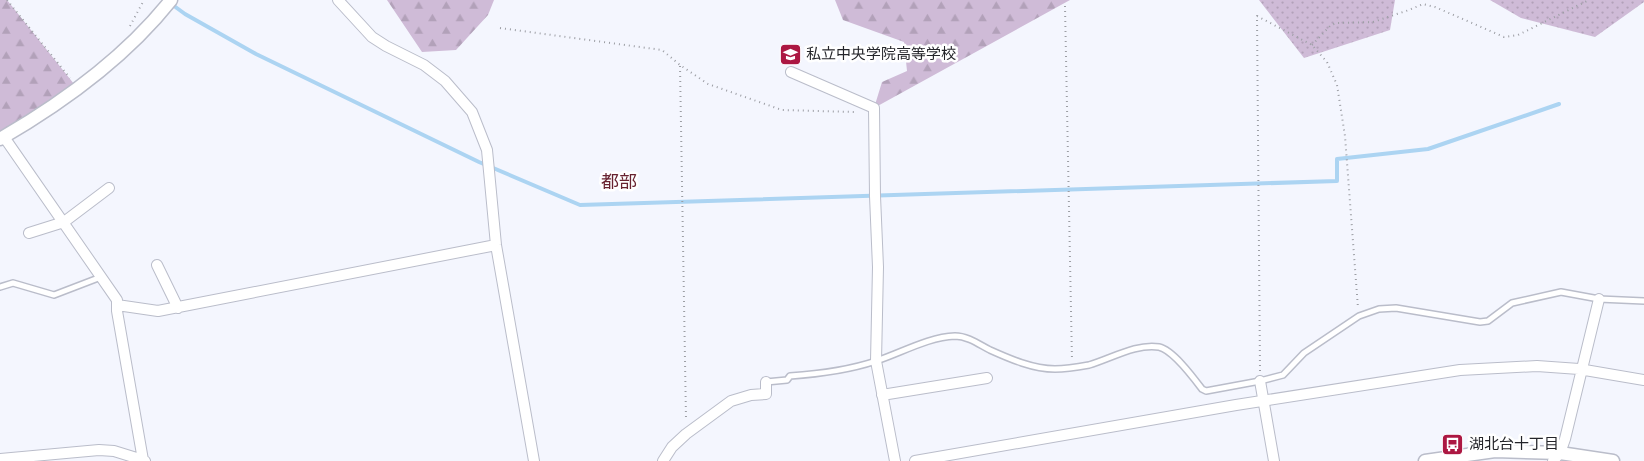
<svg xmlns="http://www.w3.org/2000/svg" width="1644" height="461" font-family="'Libre Baskerville','Noto Sans JP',serif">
<defs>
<pattern id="grass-dots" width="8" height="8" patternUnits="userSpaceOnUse" patternTransform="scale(1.25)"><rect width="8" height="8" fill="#cfbbd7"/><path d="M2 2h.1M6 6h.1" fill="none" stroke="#b2a1b9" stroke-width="1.8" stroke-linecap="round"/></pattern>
<pattern id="forest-firs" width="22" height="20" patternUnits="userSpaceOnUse" patternTransform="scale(1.25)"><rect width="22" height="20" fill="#cfbbd7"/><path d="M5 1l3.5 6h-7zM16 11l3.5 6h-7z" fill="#b2a1b9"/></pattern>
</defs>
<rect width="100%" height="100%" fill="#f4f6fe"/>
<path fill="url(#grass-dots)" d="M1259,0h136l-5,30 -86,28z
M1490,0h154v2l-49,35 -74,-19z"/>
<path fill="url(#forest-firs)" d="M0,0h7l71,89 -78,48z
M387,0h107l-6,15 -32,35 -34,2z
M835,0h235l-196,108 8,-26 25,-11 -3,-29 -61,-22z"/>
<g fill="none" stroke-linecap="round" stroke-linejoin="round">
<path stroke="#acd4f2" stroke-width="4" d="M170,3l15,11 71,40 223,108 101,43 757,-24v-22l91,-10 131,-45"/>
<defs>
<path id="service" d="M0,287l13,-4 41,12 47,-18
M766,382l21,-2 3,-4c29,-2 59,-6 86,-15 25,-8 52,-24 79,-25 13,0 25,9 35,14 20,9 43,19 65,19 12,0 23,-2 34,-4 21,-6 48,-22 70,-18 14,3 34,30 43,42l4,2 54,-10 23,-6 21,-22 55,-37 20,-7 17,-1 84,14 8,-1 24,-18 49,-11 38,7 45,2"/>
<path id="minor" d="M338,0l34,37 14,9 38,19 21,16 27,31 15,38 9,95 38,216
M791,72l83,36 1,88 3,71 -2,94 19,100
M4,137l113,163v11l26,149 2,1
M29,233l35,-11 45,-34
M157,265l21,43
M117,305l41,6 338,-66
M1260,381l14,80
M882,395l105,-17
M0,459l99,-9 15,1 29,9
M663,461l9,-14 14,-13 45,-33 20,-6 15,-1v-12
M915,461l321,-56 224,-35 77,-4 42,3 65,11
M1553,461l7,-8 5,-14 34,-140"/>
<path id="tertiary" d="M0,139c64,-37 125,-81 171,-139
M1425,461l70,-10 65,2 53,8"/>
</defs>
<use href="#service" stroke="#babdca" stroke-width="8"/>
<use href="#minor" stroke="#babdca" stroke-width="12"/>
<use href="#tertiary" stroke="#babdca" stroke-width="15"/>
<path stroke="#9c9ea4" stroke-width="2" stroke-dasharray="1 4" stroke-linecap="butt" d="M7,0l63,78
M1065,6l7,355
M130,26l14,-26
M500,28l162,22 18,15 28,19 74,26 72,2
M1312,45l19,-20 6,-2 36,-1 36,-12 14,-6 12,3 69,30 14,-2 71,-35
M680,66l6,353
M1260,371l-3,-355 55,29 15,17 10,23 8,51 13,172"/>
<use href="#service" stroke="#fff" stroke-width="5"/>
<use href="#minor" stroke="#fff" stroke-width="10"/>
<use href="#tertiary" stroke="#fff" stroke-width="12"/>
</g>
<defs>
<symbol id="school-square" viewBox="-11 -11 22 22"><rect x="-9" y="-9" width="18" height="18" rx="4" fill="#ac1742" stroke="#fff"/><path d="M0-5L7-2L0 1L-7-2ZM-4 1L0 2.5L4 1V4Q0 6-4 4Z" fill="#fff"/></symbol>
<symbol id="bus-square" viewBox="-11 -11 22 22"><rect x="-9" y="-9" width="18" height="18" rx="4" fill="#ac1742" stroke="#fff"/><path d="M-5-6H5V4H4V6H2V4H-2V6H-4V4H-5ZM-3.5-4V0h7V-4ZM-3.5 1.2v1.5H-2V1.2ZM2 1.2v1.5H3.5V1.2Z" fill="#fff"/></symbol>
</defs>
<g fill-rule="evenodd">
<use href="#school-square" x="778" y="42" width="25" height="25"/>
<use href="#bus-square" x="1440" y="432" width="25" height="25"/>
</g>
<g text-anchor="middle" stroke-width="5" stroke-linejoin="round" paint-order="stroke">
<g font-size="15" fill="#24252a" stroke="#fff" text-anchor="start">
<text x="806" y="59">私立中央学院高等学校</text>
<text x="1469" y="449">湖北台十丁目</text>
</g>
<g font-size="18" fill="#682330" stroke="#fff">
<text x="619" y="188">都部</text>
</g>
</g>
</svg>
